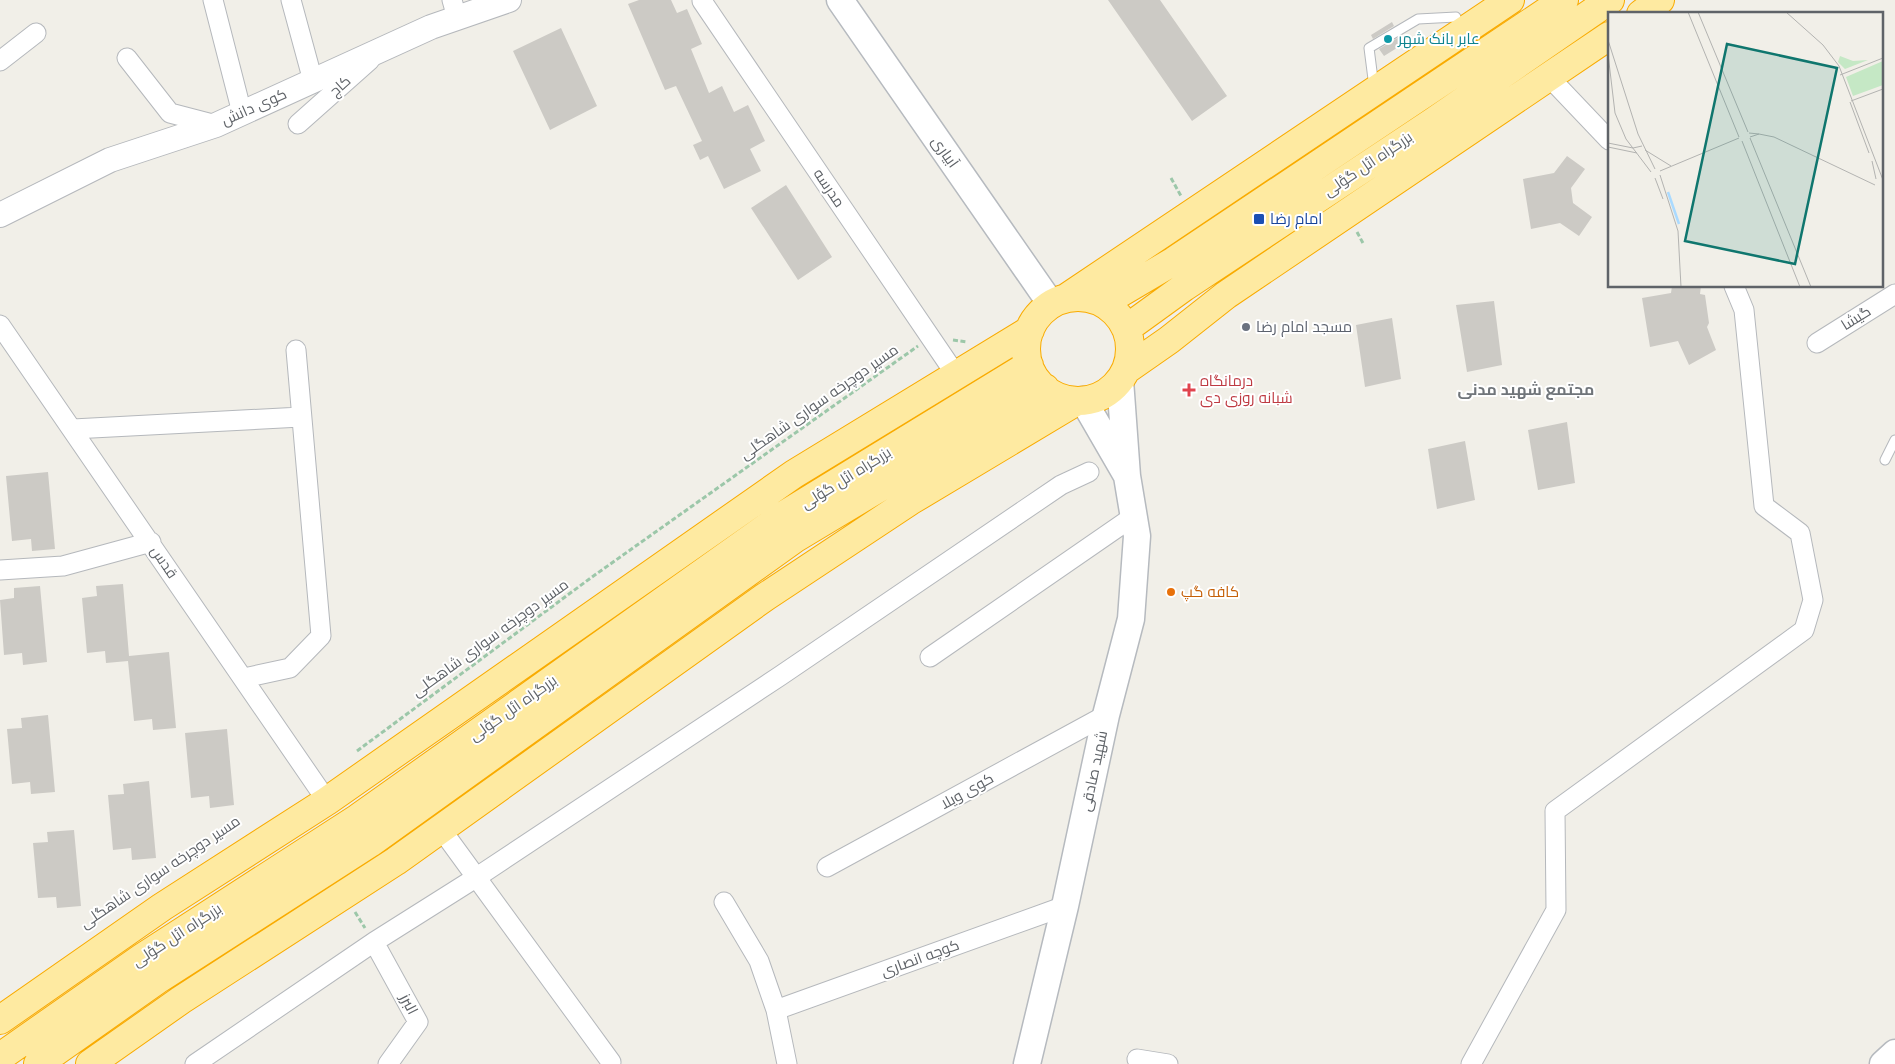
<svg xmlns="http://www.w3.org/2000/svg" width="1895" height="1064" font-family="Inter,Cairo,sans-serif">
<rect width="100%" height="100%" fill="#f1efe8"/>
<path fill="#cccac5" d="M639,0h32l6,13 10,-4 15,35 -11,5 18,44 13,-7 12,26 14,-7 17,36 -15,8 11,22 -37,18 -16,-33 -8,4 -7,-15 9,-4 -26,-55 -11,4 -37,-86z
M1108,0h52l67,96 -35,25z
M1392,22l2,4 -21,13 -2,-4z
M561,28l36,78 -47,24 -37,-79z
M1401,36l4,7 -21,13 -5,-7z
M1567,156l18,13 -14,19 2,15 19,14 -13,19 -19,-13 -29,6 -8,-50 31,-6z
M786,185l46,72 -34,23 -47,-72z
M1672,286h29l-1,8 5,1 4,28 -2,4 9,23 -27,15 -11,-24 -28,6 -8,-49 29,-5z
M1494,301l8,64 -35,7 -11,-67z
M1392,318l9,61 -36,8 -9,-62z
M1567,422l8,61 -37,7 -10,-60z
M1465,441l10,59 -38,9 -9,-60z
M48,472l7,77 -23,2 -1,-12 -19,2 -6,-65z
M123,584l6,72 40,-4 7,76 -23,2 -1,-11 -18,2 -6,-60 -22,2 -1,-12 -18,2 -5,-55 15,-2 -1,-10z
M40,586l7,76 -24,3 -1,-12 -18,2 -4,-55 14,-2v-10z
M48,715l7,77 -24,2 -1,-12 -18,2 -5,-55 15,-1 -1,-10z
M227,729l7,76 -24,3 -1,-12 -18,2 -6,-65z
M149,781l7,77 -24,2 -1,-12 -18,2 -5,-55 16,-1 -1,-10z
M74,830l7,76 -24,2 -1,-11 -18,1 -5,-55 15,-1 -1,-10z"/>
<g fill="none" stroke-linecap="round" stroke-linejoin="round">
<defs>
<path id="service" d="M1374,87l-5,-39 49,-29 38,-2
M1885,460l10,-20"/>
<path id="minor" d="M213,0l29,113
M291,0l22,81
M452,0l5,18
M702,1l254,374
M127,58l43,55 46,12
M0,61l36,-28
M1550,78l59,62
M298,124l72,-64
M0,325l327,476
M1817,343l78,-49
M73,429l228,-12
M0,570l63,-4 88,-24
M930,657l204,-141
M244,678l46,-10 31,-32 -25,-286
M441,829l170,233
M827,867l279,-152
M724,902l35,59 17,49 11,54
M374,942l44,80 -30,42
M776,1010l289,-104
M1137,1059l31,5
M195,1064l179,-122 103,-65 303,-201 281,-191 28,-13
M1471,1064l85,-154 -1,-99 249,-181 9,-30 -13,-67 -36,-27 -20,-196 -10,-24"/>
<path id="tertiary" d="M0,215l110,-55 106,-35 215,-98 78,-27"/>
<path id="secondary" d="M840,0l211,304
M1083,400l44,76 -7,-96
M1027,1064l38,-158 41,-191 25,-96 6,-83 -10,-60
M1883,1064l12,-11"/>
<path id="trunk" d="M1641,14l19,-14
M1026 349a52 52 0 1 1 104 0a52 52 0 1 1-104 0Z
M1066,298l444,-298
M1103,303l71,-42 390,-261
M1126,329l58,-42 249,-165 177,-122
M1126,370l43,-30 57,-45 383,-259
M0,1020l162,-113 165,-106 467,-327 236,-144
M0,1057l143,-100 215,-139 423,-301 248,-152
M38,1064l119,-84 213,-137 424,-304 251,-151
M90,1064l91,-64 215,-139 369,-264 145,-96 167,-100"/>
</defs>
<use href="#service" stroke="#b5b8bc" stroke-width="11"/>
<use href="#minor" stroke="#b5b8bc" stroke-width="21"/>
<use href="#tertiary" stroke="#b5b8bc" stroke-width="26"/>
<use href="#secondary" stroke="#b6babf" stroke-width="29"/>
<use href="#trunk" stroke="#f9ab00" stroke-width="30"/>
<path stroke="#9cc7a9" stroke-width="3" stroke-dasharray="5 2.5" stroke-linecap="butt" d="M1171,178l10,18
M1357,232l7,13
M953,340l14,2
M357,751l235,-174 326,-231
M355,912l10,16"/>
<use href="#service" stroke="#fff" stroke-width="9"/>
<use href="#minor" stroke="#fff" stroke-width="19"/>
<use href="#tertiary" stroke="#fff" stroke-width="24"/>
<use href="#secondary" stroke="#fff" stroke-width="26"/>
<use href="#trunk" stroke="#feeaa1" stroke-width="28"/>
</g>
<circle fill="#0f9aa8" stroke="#fff" stroke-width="2" cx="1388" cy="39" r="5"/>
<rect fill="#1a4fb4" stroke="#fff" stroke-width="2" x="1253" y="213" width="12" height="12" rx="2.5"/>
<circle fill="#6b7280" stroke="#fff" stroke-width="2" cx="1246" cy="327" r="5"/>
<path fill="#e0444e" stroke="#fff" stroke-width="2" d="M1186.5 382.5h5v5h5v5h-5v5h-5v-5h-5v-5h5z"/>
<circle fill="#e8710a" stroke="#fff" stroke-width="2" cx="1171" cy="592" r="5"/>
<g text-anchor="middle" stroke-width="4" stroke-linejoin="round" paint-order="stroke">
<g font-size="15" fill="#0d838f" stroke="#fff" text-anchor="start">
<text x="1398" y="44">عابر بانک شهر</text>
</g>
<g font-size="15" fill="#5f6368" stroke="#fff">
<text transform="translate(340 86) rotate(-42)" y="5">کاج</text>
<text transform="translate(254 107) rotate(-24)" y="5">کوی دانش</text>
<text transform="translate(945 152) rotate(55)" y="5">آبیاری</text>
<text transform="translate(1368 164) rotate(-34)" y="5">بزرگراه ائل گؤلی</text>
<text transform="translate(829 188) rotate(56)" y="5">مدرسه</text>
<text transform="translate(1856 318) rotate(-32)" y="5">گیشا</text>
<text transform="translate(819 402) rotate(-35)" y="5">مسیر دوچرخه سواری شاهگلی</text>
<text transform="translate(846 478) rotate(-32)" y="5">بزرگراه ائل گؤلی</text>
<text transform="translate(164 562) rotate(56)" y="5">قدس</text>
<text transform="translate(490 638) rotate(-36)" y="5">مسیر دوچرخه سواری شاهگلی</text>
<text transform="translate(513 708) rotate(-35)" y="5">بزرگراه ائل گؤلی</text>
<text transform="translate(1094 771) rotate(-78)" y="5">شهید صادقی</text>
<text transform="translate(967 791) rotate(-29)" y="5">کوی ویلا</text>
<text transform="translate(160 872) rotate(-34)" y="5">مسیر دوچرخه سواری شاهگلی</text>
<text transform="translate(177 935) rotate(-33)" y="5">بزرگراه ائل گؤلی</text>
<text transform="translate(920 958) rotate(-20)" y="5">کوچه انصاری</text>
<text transform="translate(409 1004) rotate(63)" y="5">البرز</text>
</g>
<g font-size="15" fill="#164399" stroke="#fff" text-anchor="start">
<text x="1270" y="224">امام رضا</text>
</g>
<g font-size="15" fill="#5b616d" stroke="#fff" text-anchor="start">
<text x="1256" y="332">مسجد امام رضا</text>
</g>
<g font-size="15" fill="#be3a42" stroke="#fff" text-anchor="start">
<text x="1200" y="386">درمانگاه<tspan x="1200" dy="17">شبانه روزی دی</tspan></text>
</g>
<g font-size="15" fill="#c56008" stroke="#fff" text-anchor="start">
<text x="1181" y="597">کافه گپ</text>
</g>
<g font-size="16" font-weight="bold" fill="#70757a" stroke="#fff">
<text x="1526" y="395">مجتمع شهید مدنی</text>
</g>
</g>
<g transform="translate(1608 12)">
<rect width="275" height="275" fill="#f1efe8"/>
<path d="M232,44l13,5 15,-1 -23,9 -7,-7zM275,49v24l-30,11 -7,-19z" fill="#c5e8c5"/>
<path fill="none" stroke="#aadaff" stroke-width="2.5" d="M60,180l11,32"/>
<path fill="none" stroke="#b3b3b1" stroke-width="1" d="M80,0l51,125M90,0l50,120M178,0l37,33 16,21 44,114M0,28l30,94 17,35M0,42l7,59 11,26 25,33M232,63l43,-17M243,89l32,-12M242,90l19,51M141,121l10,1 -9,3M151,122l15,3 101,48M142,126l61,149M134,129l58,146M0,131l25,5 9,-2M0,135l29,6M37,138l26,16M264,149l4,18M52,159l79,-33M52,163l18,56 3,56M47,166l8,21"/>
<path fill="#0f766e" fill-opacity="0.15" stroke="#0f766e" stroke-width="2.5" d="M119,32l110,24 -42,196 -110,-23z"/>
<rect width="275" height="275" fill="none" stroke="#5f6368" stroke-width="2.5"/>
</g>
</svg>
